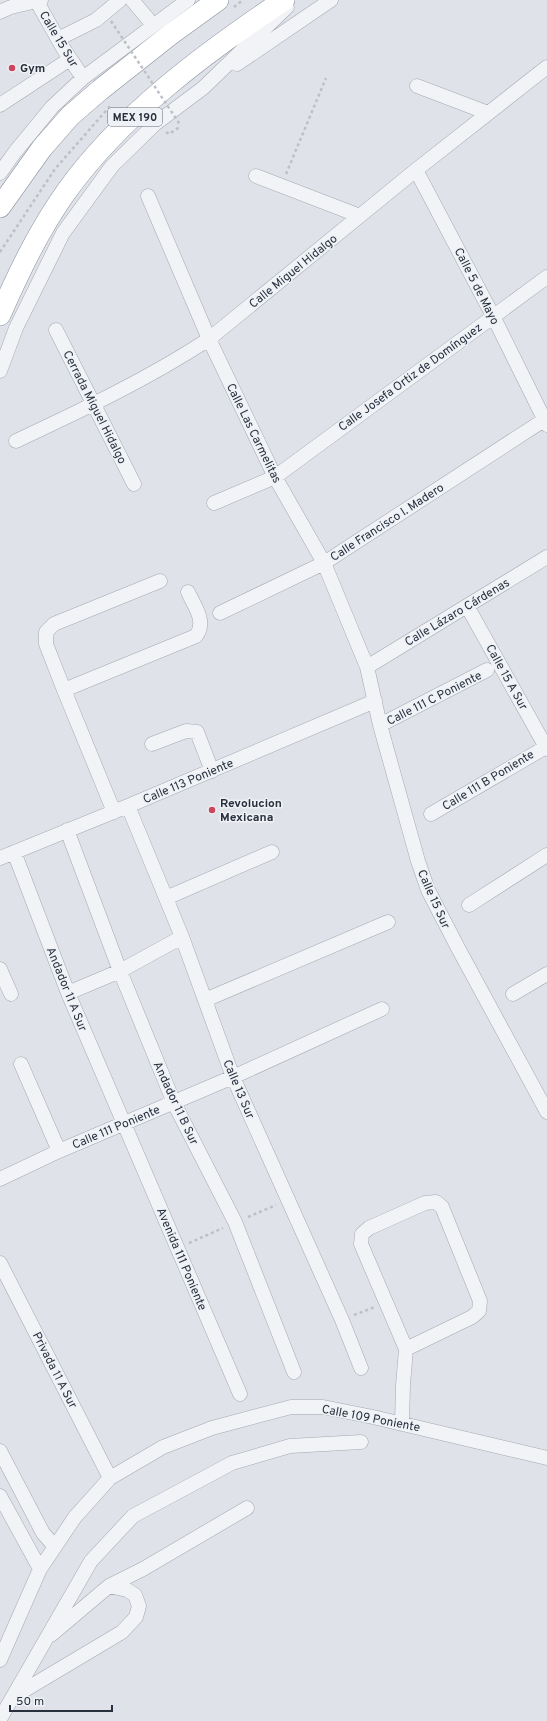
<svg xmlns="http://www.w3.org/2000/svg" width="547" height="1721" font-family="Overpass,sans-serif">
<rect width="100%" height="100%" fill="#dfe2e8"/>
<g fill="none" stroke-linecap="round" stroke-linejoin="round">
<defs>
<path id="minor" d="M36,0l27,48 20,30
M132,0l21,25
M0,12l11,-5 30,-7
M58,39l38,-19 24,-20
M237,64l94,-64
M417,86l71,27
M0,105l70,-46
M416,170l77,146 54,109
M0,173l15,-21 37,-45 31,-29 105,-78
M256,176l104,40
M148,196l61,143 66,138 49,86 43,104 13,58 38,136 10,29 30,58 89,164
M56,330l78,154
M0,371l16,-43 47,-95 49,-67 43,-42 48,-36 84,-81
M16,441c66,-31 132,-62 193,-102l207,-169 131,-103
M214,503l61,-26 272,-200
M467,606l80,143
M220,613l104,-50 223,-145
M367,667l180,-110
M64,690l132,-54c11,-15 -2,-30 -8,-44
M380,725l107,-55
M152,744l34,-13 11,1 15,39
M128,806l54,131 51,140 109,243 19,48
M114,812l-50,-122 -18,-46v-12l8,-8 106,-43
M431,814l115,-67
M67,830l53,141 54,132 61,119 59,150
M14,852l54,141 172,401
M0,858l128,-52 247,-105
M166,898l106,-46
M469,905l78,-50
M0,969l11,25
M68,993l52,-22 62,-34
M513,994l34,-20
M205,1000l183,-78
M21,1064l38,87
M0,1179l59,-28 174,-74 149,-68
M0,1263l110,215
M402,1424l1,-39 3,-36 -45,-105 1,-10 7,-6 56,-25 11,-1 6,5 38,94 -1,10 -7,6 -66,32
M0,1451l43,82 12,14
M0,1496l40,73
M109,1586l34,-17 104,-61
M0,1660l40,-91 35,-52 35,-39 53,-31 49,-19 79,-21h32l50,10 174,41
M13,1697l109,-65 14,-15 3,-11 -4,-11 -8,-5 -18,-4 -58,49
M0,1719l91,-158 42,-45 99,-53 58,-17 71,-4"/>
<path id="highway" d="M0,207l42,-59 28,-32 30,-26 71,-56 47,-34
M0,315c19,-43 39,-85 66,-123 55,-77 140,-140 218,-192"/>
</defs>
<use href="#minor" stroke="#a4a9b2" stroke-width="15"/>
<use href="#highway" stroke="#86909e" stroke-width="22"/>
<path stroke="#bdc0c6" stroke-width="2.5" stroke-dasharray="3 3" stroke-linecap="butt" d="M234,7l9,-7
M166,132l3,2 12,-8
M286,174l40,-96
M0,252l55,-83 56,-64
M248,1217l28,-12
M189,1243l34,-15
M354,1315l21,-8"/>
<use href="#minor" stroke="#f1f3f6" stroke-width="14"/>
<use href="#highway" stroke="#fff" stroke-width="21"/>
<path stroke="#bdc0c6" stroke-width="2.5" stroke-dasharray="3 3" stroke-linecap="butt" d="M111,21l70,105"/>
</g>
<g fill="#cb465c" stroke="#eef1f5" stroke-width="1.5">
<circle cx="12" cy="68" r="4"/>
<circle cx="212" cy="810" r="4"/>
</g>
<g text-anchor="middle" stroke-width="3" stroke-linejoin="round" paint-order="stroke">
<rect fill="#eef1f5" stroke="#636a75" stroke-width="1" x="108" y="108" width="54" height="18" rx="3"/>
<g font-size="11" font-weight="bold" fill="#28303e">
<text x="135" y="121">MEX 190</text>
</g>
<g font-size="12" fill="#28303e" stroke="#eef1f5">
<text transform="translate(59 39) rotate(59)" y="4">Calle 15 Sur</text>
<text transform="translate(293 271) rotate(-39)" y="4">Calle Miguel Hidalgo</text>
<text transform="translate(477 286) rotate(63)" y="4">Calle 5 de Mayo</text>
<text transform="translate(410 377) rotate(-36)" y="4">Calle Josefa Ortiz de Domínguez</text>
<text transform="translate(95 407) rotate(63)" y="4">Cerrada Miguel Hidalgo</text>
<text transform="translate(254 433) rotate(64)" y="4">Calle Las Carmelitas</text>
<text transform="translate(387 522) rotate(-33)" y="4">Calle Francisco I. Madero</text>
<text transform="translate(457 612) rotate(-31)" y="4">Calle Lázaro Cárdenas</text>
<text transform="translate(507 677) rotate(61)" y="4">Calle 15 A Sur</text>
<text transform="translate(434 698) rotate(-27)" y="4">Calle 111 C Poniente</text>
<text transform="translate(488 780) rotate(-31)" y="4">Calle 111 B Poniente</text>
<text transform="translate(188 781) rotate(-23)" y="4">Calle 113 Poniente</text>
<text transform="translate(434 899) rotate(66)" y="4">Calle 15 Sur</text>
<text transform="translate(67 989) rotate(68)" y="4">Andador 11 A Sur</text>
<text transform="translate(239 1089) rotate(67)" y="4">Calle 13 Sur</text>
<text transform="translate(176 1103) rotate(65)" y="4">Andador 11 B Sur</text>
<text transform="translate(116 1127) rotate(-23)" y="4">Calle 111 Poniente</text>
<text transform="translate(182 1259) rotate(67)" y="4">Avenida 111 Poniente</text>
<text transform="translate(55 1370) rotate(63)" y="4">Privada 11 A Sur</text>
<text transform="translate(371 1418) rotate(11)" y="4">Calle 109 Poniente</text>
</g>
<g font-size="12" font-weight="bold" fill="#28303e" stroke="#eef1f5" text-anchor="start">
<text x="20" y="72">Gym</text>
<text x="220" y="807">Revolucion<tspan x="220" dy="14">Mexicana</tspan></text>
</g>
</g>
<path d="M10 1705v6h102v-6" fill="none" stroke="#28303e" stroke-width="2"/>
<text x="16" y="1705" font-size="12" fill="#28303e" stroke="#eef1f5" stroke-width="3" paint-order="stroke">50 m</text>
</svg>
